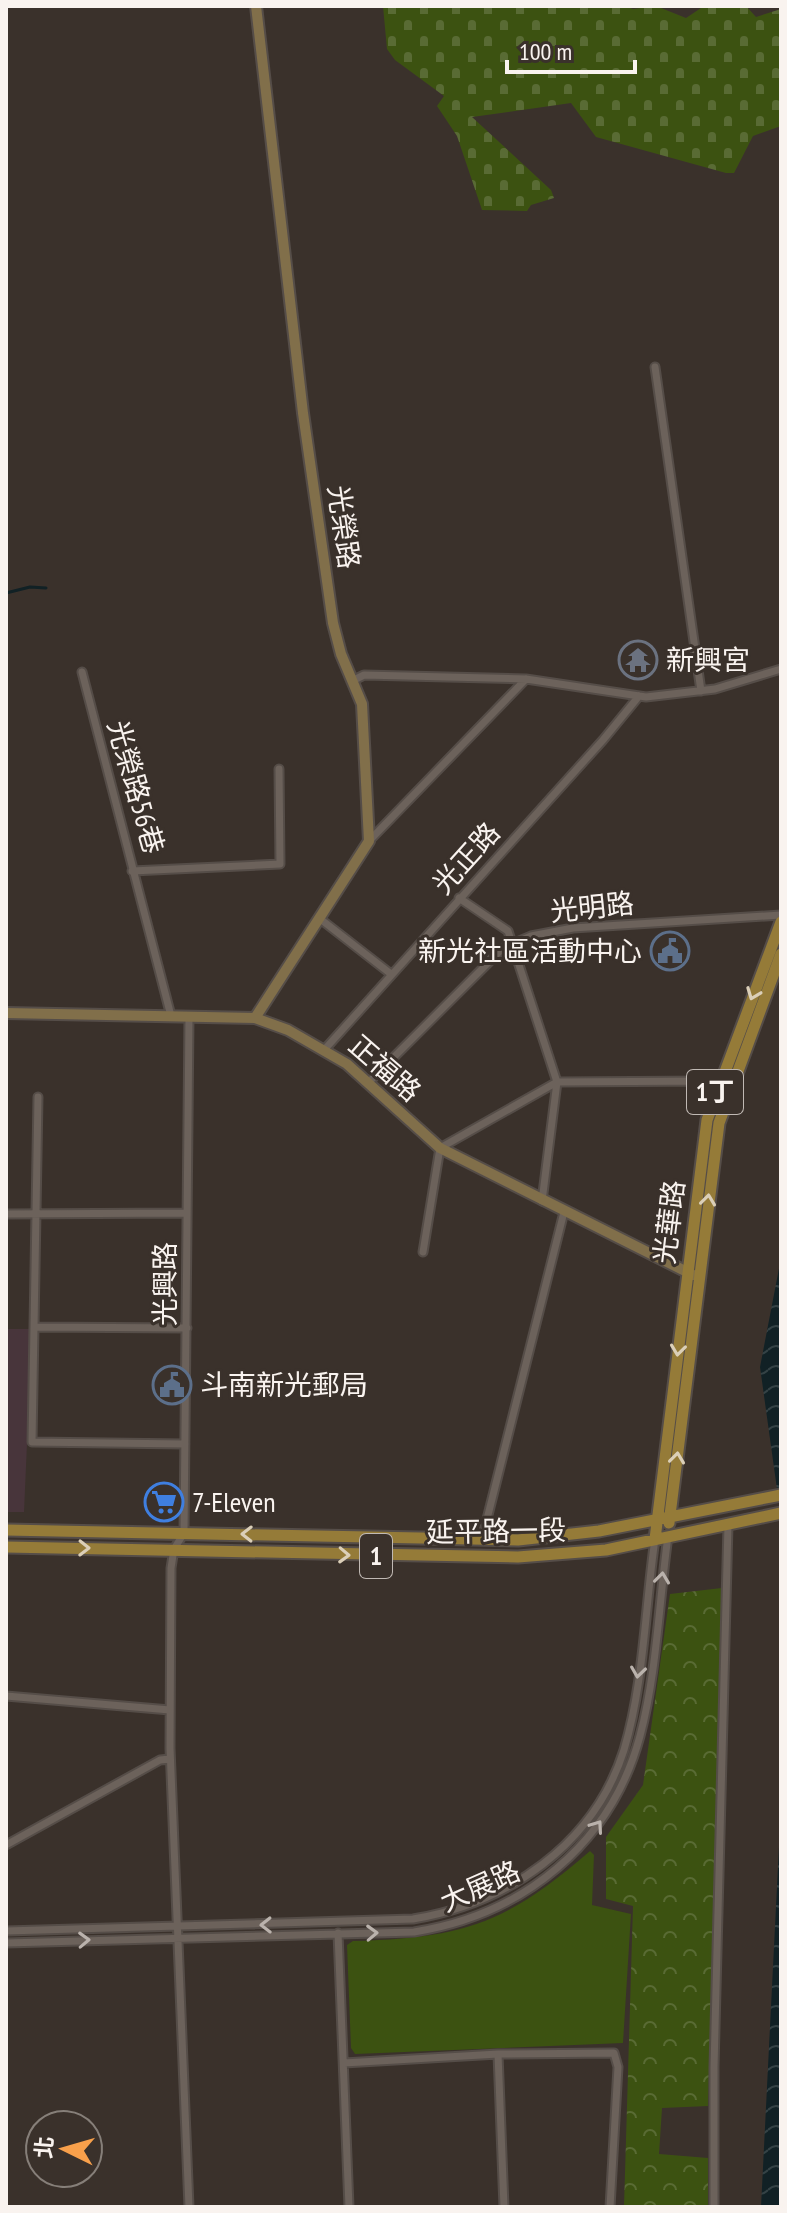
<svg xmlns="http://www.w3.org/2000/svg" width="787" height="2213" font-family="'PT Sans Narrow','Noto Sans TC',sans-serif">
<defs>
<pattern id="forest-crowns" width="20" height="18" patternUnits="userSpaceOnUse" patternTransform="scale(2)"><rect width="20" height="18" fill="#3c5211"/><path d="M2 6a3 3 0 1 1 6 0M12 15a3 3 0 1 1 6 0" fill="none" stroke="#596b34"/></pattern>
<pattern id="cemetery-stones" width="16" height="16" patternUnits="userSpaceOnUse" patternTransform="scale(2)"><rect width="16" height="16" fill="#3c5211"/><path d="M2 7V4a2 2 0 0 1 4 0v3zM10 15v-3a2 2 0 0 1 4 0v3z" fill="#596b34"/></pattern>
<pattern id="water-waves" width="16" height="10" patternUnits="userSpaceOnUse" patternTransform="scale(2)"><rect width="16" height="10" fill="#112125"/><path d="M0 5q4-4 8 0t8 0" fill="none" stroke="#344245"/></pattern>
</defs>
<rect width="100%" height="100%" fill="#3a312b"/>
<path fill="#48353b" d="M6,1329h26l-8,183h-18z"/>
<path fill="url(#forest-crowns)" d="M722,1588l-14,518 -46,2 -3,46 49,4v49h-84l9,-301 -27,-7v-62l37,-52 27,-191z"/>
<path fill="url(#cemetery-stones)" d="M383,6h242l8,3 23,-3 30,12 18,-12h42l10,11 25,-8v117l-28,10 -19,37h-8l-130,-36 -25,-34 -99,14 79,73 3,8 -23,7 -4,6 -45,-1 -25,-74 -20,-30 7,-10 -49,-36 -8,-11z"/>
<path fill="#3c5211" d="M590,1851l4,4 -2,50 39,9 -8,129 -268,11 -4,-6 -4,-103 6,-4c111,-3 154,-18 237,-90z"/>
<path fill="url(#water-waves)" d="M781,1258v260l-21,-151z
M781,1806v401h-20z"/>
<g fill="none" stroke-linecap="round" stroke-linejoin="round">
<path stroke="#112125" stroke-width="3" d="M6,593l24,-6 16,1"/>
<defs>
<path id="street" d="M655,367l46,324
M82,672l89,344
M354,680l10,-5 162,4 120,18 69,-8 66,-20
M369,841l157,-162
M132,871l148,-7 -1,-95
M459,898l49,33 49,151 -15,119
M319,918l72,56
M325,1049l278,-309 36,-44
M369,1082l134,-134 28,-12 42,-8 208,-13
M38,1097l-6,345 153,2
M6,1214l181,-1
M423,1252l17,-104 117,-66 151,-1 22,6
M34,1327l153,1
M482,1539l82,-327
M6,1696l164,14
M6,1845l154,-85 10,-1
M6,1931l407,-12c95,-16 181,-74 211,-169 20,-67 21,-142 31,-211
M338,1933l11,274
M6,1943l408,-11c109,-17 197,-88 226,-196 17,-64 19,-135 28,-200
M498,2054l6,153
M344,2063l154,-9 116,-1 4,14 -8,140
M189,2207l-19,-459 1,-180 3,-19 10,-16 5,-516
M714,2207v-140l14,-542"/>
<path id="secondary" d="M6,1013l249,5 33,12 59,34 93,84 253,127
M255,1018l114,-177 -7,-137 -21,-50 -8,-31 -30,-210 -47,-407"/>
<path id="primary" d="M669,1523l50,-400 62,-169
M6,1530l512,10 81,-9 182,-36
M655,1539l52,-419 74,-198
M6,1547l512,10 88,-7 175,-37"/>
</defs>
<use href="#street" stroke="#554d48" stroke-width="11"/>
<use href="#secondary" stroke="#554d48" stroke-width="14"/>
<use href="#primary" stroke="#554d48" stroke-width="15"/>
<use href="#street" stroke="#6c625b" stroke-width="7"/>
<use href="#secondary" stroke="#816f4a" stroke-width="10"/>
<use href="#primary" stroke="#957b38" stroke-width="11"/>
</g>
<defs><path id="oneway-chevron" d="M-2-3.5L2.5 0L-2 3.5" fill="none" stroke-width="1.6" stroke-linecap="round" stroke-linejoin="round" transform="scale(2)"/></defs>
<g stroke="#dbcfb8">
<use href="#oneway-chevron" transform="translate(753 994) rotate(111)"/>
<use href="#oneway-chevron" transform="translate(708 1200) rotate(-83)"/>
<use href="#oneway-chevron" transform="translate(678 1350) rotate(97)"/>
<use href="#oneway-chevron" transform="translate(677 1458) rotate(-83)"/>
<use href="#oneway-chevron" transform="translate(247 1534) rotate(-179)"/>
<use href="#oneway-chevron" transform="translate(84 1548) rotate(1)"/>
<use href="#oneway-chevron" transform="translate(344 1555) rotate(2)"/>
</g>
<g stroke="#bab2ac">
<use href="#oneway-chevron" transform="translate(662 1578) rotate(-83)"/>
<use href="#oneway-chevron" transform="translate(638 1672) rotate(98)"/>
<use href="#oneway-chevron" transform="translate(597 1826) rotate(-55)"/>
<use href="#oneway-chevron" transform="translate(266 1925) rotate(179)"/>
<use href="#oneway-chevron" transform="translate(372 1933) rotate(-2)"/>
<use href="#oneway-chevron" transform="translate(84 1940) rotate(-2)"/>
</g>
<defs>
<symbol id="temple-ring" viewBox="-11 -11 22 22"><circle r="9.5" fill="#3a312b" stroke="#6b7280" stroke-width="1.5"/><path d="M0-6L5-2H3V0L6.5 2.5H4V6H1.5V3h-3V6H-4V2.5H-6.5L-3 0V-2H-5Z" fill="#6b7280"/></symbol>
<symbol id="civic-ring" viewBox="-11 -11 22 22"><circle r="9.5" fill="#3a312b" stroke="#5c6f8a" stroke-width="1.5"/><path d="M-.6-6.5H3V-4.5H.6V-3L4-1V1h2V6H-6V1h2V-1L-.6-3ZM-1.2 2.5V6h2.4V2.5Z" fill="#5c6f8a"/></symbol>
<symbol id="supermarket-ring" viewBox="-11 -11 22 22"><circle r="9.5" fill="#3a312b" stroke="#3f7fe0" stroke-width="1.5"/><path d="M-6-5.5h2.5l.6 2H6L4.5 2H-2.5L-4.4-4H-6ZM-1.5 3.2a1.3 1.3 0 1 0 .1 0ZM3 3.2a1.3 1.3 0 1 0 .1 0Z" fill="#3f7fe0"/></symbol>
</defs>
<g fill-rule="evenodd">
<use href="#temple-ring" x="616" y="638" width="44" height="44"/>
<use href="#civic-ring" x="648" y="929" width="44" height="44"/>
<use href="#civic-ring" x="150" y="1363" width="44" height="44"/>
<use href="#supermarket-ring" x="142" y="1480" width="44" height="44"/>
</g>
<g text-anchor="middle" stroke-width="6" stroke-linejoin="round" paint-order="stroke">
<g fill="#3a312b" stroke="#c0b9b4" stroke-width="2">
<rect x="687" y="1070" width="56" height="44" rx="6"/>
<rect x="360" y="1534" width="32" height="44" rx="6"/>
</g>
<g font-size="26" font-weight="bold" fill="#f9f3ef">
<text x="715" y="1101">1丁</text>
<text x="376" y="1565">1</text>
</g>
<g font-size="28" fill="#f9f3ef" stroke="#3a312b">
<text transform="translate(344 527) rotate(82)" y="10">光榮路</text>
<text transform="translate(136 787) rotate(74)" y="10">光榮路56巷</text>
<text transform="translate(466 858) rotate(-48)" y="10">光正路</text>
<text transform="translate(592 907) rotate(-6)" y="10">光明路</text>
<text transform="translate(385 1068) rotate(41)" y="10">正福路</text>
<text transform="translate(669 1222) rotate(-83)" y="10">光華路</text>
<text transform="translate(165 1284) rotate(-90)" y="10">光興路</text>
<text transform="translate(496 1531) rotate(-1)" y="10">延平路一段</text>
<text transform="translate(480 1886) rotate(-24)" y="10">大展路</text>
</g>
<g font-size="28" fill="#f9f3ef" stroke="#3a312b" text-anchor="start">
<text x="666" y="670">新興宮</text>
<text x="642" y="961" text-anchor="end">新光社區活動中心</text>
<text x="200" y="1395">斗南新光郵局</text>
<text x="192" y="1512">7-Eleven</text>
</g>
</g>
<rect width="787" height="2213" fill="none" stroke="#f9f3ef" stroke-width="16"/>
<g transform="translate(64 2149) rotate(275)"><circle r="38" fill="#3a312b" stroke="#867f79" stroke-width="2"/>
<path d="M0-6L14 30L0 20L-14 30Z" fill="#f8a04b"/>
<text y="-12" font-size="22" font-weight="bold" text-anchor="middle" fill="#f9f3ef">北</text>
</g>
<path d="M507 60v12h128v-12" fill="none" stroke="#f9f3ef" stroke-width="4"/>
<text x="519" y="60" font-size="24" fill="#f9f3ef" stroke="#3a312b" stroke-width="6" paint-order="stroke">100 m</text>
</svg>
